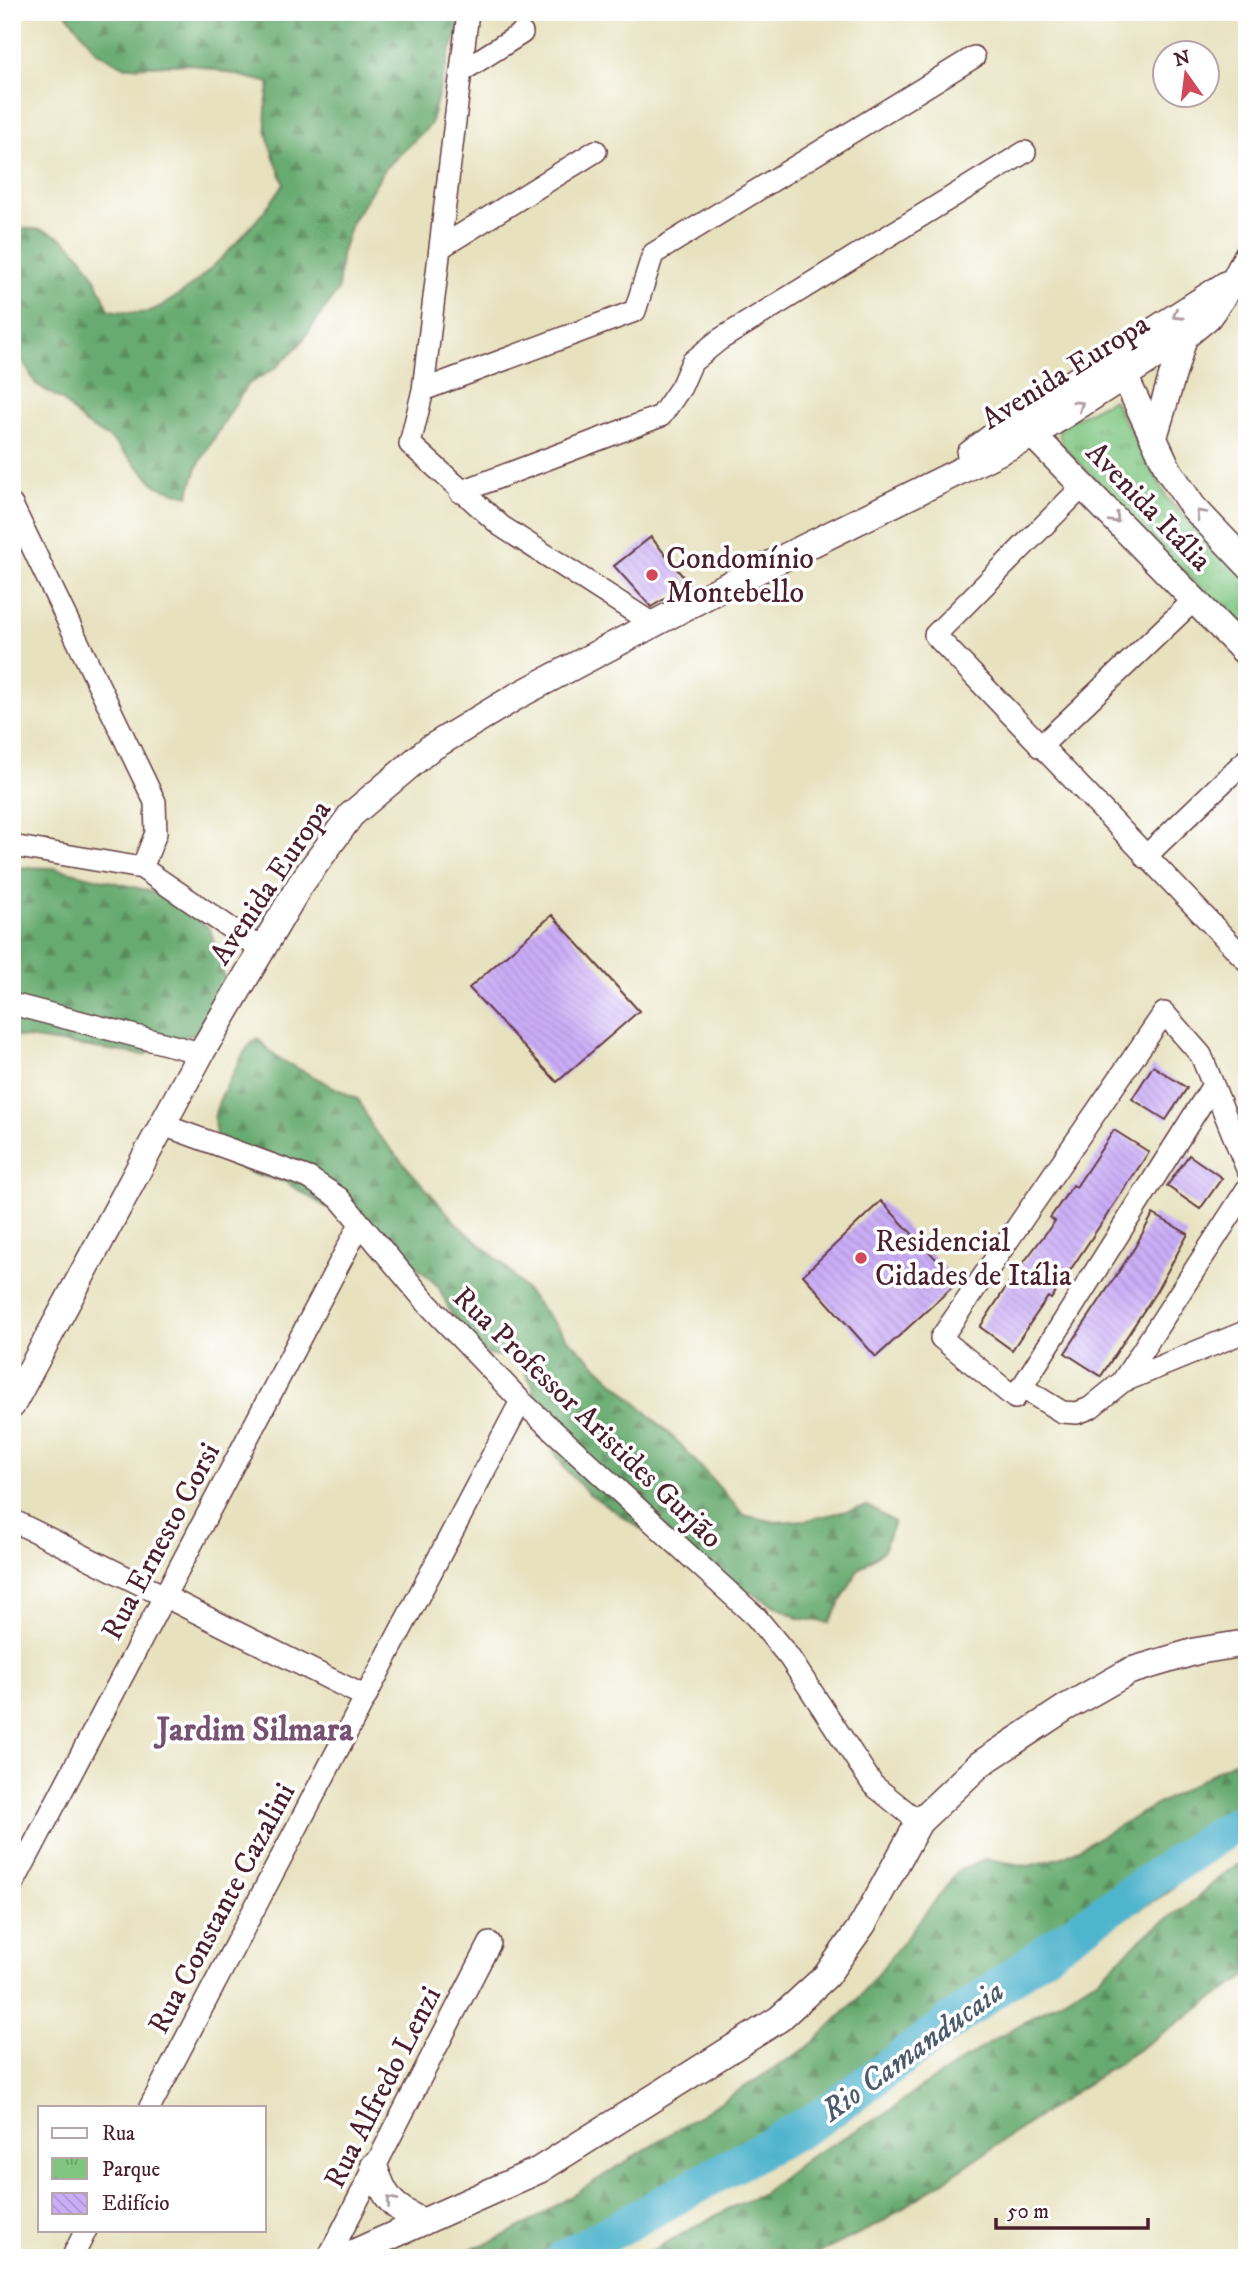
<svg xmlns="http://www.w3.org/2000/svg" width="1259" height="2270" font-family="'IM FELL DW Pica',serif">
<defs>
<pattern id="forest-firs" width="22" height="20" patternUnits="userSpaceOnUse" patternTransform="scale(1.75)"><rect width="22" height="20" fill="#68ab6f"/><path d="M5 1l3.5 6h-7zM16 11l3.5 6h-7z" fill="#588b5b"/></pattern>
<pattern id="park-tufts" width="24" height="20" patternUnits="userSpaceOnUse" patternTransform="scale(1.75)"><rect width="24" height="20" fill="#80c681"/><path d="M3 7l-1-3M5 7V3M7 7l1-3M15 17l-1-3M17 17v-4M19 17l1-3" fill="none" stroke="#6ba06a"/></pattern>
<pattern id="building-back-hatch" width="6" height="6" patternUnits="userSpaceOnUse" patternTransform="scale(1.75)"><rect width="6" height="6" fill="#caadf7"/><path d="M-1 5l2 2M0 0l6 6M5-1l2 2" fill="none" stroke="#af94d4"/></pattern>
</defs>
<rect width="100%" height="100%" fill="#fff"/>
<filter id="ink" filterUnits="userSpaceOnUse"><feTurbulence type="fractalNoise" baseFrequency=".0143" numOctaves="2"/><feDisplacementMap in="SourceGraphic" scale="14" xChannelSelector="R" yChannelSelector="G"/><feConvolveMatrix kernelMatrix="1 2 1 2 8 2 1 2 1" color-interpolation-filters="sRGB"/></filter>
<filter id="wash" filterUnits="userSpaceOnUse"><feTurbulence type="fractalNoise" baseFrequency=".00686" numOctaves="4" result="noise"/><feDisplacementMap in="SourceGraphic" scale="28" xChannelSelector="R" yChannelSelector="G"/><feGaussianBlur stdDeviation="1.57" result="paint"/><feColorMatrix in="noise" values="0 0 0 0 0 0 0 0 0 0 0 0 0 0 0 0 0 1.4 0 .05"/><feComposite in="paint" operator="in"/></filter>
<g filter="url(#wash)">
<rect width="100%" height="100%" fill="#e7e1be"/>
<path fill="url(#forest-firs)" stroke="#59654d" stroke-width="2" d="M65,12h401l-17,43 -19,70 -46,45 -33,54 -10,31 -3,35 -38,54 -23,23 -30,18 -49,80 -10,31 -31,-10 -45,-46 -27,-16 -22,-23 -27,-17 -24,-42v-112c58,-9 79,35 97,80 12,1 27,5 38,2 42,-13 114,-91 137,-129 -16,-40 -24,-56 -14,-100l-79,-19 -65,3 -29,-15z
M12,867l42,1 113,27 43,34 16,53 -25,48 -57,25 -132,-19z
M257,1038l20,20 82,42 14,29 85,96 46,40 62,72 114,107 64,71 31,7 32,-2 61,-14 26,16 -11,29 -25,19 -29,53 -31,-5 -54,-29 -29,-10 -127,-86 -23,-24 -32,-52v-32l-16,-26 -31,-5 -34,-39 -14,-29 -48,-43 -27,-13 -78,-48 -32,-8 -28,-13c-17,-43 -13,-48 8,-87 7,-15 12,-26 24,-36z
M1247,1754v82l-31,15 -25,19 -22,22 -29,17 -29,12 -51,32 -59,25 -25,19 -68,66 -52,32 -49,41 -55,30 -60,17 -81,46 -72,29h-95l50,-17 36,-19 278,-175 48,-46 104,-132 27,-10 41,7 35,-9z
M1247,1859v117l-366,247 -72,35h-171l92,-50 29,-12 50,-39 81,-46 25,-20 79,-51 106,-63 47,-43 50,-36 25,-23z"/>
<path fill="url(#park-tufts)" stroke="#657256" stroke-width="2" d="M1113,399l56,102 78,77v60l-184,-192 -6,-18z"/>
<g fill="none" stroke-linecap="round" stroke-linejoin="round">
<path stroke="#4fb4cd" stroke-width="37" d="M564,2258l257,-141 240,-176 169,-114 17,-6"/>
</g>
<g id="blocks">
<path fill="url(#building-back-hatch)" d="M651,537l38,47 -38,23 -37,-41z
M552,915l87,96 -82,71 -88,-94z
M1153,1066l34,22 -21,32 -34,-21z
M1114,1130l35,22 -98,147 -3,-2 -36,53 -32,-23 34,-52 41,-54 -5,-3 23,-33 3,2z
M1189,1155l33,23 -22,31 -33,-23z
M881,1201l77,81 -82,75 -73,-82z
M1153,1214l35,20 -32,58 -55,84 -36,-23 70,-106z"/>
</g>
</g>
<g filter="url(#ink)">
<use href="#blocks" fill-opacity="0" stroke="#623c41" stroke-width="2"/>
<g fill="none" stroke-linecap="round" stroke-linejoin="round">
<defs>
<path id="minor" d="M468,12l-45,378 -13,54 91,82 152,98
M462,71l60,-38
M443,246l153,-95
M423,390l212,-79 18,-57 321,-197
M1083,486l-148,149 312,326
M460,492l201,-76 20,-29 11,-25 27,-22 306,-188
M12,505l143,297 1,31 -14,35
M1040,747l154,-147
M12,846l130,22 119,81
M1145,857l102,-98
M12,1004l189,49
M1213,1085l-198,313 -74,-60 223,-325 37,42 46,114
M163,1125l146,53 30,20 88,105 94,98 235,216 33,40 84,128 46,37
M1122,1382l125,-193
M1021,1387l41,25 15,1 13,-5 32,-26 125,-51
M12,1520l354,177
M12,1886l348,-662
M150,2107l371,-706
M72,2258l14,-28
M328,2258l162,-315"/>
<path id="tertiary" d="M1111,366l13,9 45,96 24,36 54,57
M1036,418l-3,17 214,219
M1154,437l30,-100
M970,454l46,-35 211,-135
M12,1405l189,-352 99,-168 51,-70 78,-66 88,-53 201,-106 315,-155 151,-98 24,-20 27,-38 12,-23
M374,2166c11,33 18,41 49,56
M342,2258l197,-88 240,-151 47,-43 37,-52 56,-102 61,-58 85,-56 65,-37 67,-20 50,-8"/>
</defs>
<use href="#minor" stroke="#623c41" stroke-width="24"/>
<use href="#tertiary" stroke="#623c41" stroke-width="29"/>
<use href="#minor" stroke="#fff" stroke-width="21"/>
<use href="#tertiary" stroke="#fff" stroke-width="26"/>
</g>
<defs><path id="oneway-chevron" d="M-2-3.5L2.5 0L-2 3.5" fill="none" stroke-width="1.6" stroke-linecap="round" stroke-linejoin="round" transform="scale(1.75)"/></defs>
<g stroke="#ae9aa0">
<use href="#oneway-chevron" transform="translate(1177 315) rotate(147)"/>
<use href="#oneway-chevron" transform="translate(1079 405) rotate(-34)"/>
<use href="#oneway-chevron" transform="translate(1200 514) rotate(-133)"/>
<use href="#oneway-chevron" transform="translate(1115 519) rotate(46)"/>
<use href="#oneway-chevron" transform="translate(391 2201) rotate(-131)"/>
</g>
</g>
<g fill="#d1495b" stroke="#fff" stroke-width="2.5">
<circle cx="652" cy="575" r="7"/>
<circle cx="861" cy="1258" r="7"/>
</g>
<g text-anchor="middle" stroke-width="7" stroke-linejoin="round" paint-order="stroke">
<g font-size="30" fill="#4a1f2b" stroke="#fff">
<text transform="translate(1065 371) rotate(-32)" y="10">Avenida Europa</text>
<text transform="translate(1149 506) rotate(46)" y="10">Avenida Itália</text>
<text transform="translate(270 882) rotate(-56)" y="10">Avenida Europa</text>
<text transform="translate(588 1417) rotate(44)" y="10">Rua Professor Aristides Gurjão</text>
<text transform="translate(160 1541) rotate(-62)" y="10">Rua Ernesto Corsi</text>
<text transform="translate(221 1908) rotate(-62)" y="10">Rua Constante Cazalini</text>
<text transform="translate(382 2087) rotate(-63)" y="10">Rua Alfredo Lenzi</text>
</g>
<g font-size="30" fill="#4a1f2b" stroke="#fff" text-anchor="start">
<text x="666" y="568">Condomínio<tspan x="666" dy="34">Montebello</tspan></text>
<text x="875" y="1251">Residencial<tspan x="875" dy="34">Cidades de Itália</tspan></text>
</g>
<g font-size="32" font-style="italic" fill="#4c5b6c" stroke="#fff">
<text transform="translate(912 2050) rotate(-36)" y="11">Rio Camanducaia</text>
</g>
<g font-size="33" font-weight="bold" fill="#775172" stroke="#fff">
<text x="255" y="1740">Jardim Silmara</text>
</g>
</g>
<rect width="1259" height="2270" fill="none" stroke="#fff" stroke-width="42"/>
<rect x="38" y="2106" width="228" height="126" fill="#ffffff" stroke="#b7a5aa" stroke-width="2"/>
<rect x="52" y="2128" width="35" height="10" fill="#ffffff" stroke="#b7a5aa" stroke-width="2"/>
<text x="102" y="2140" font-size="21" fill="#4a1f2b">Rua</text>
<rect x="52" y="2158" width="35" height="21" fill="url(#park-tufts)" stroke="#b7a5aa" stroke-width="2"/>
<text x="102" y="2176" font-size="21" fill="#4a1f2b">Parque</text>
<rect x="52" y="2193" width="35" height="21" fill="url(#building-back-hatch)" stroke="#b7a5aa" stroke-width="2"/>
<text x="102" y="2210" font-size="21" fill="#4a1f2b">Edifício</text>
<g transform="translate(1186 74) rotate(346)"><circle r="33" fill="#ffffff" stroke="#b7a5aa" stroke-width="2"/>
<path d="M0-5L12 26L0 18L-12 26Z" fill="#d1495b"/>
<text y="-10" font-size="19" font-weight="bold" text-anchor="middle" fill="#4a1f2b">N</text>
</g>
<path d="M996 2218v10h152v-10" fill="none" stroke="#4a1f2b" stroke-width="3.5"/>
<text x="1007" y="2218" font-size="21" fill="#4a1f2b" stroke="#ffffff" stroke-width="5" paint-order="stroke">50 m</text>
</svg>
